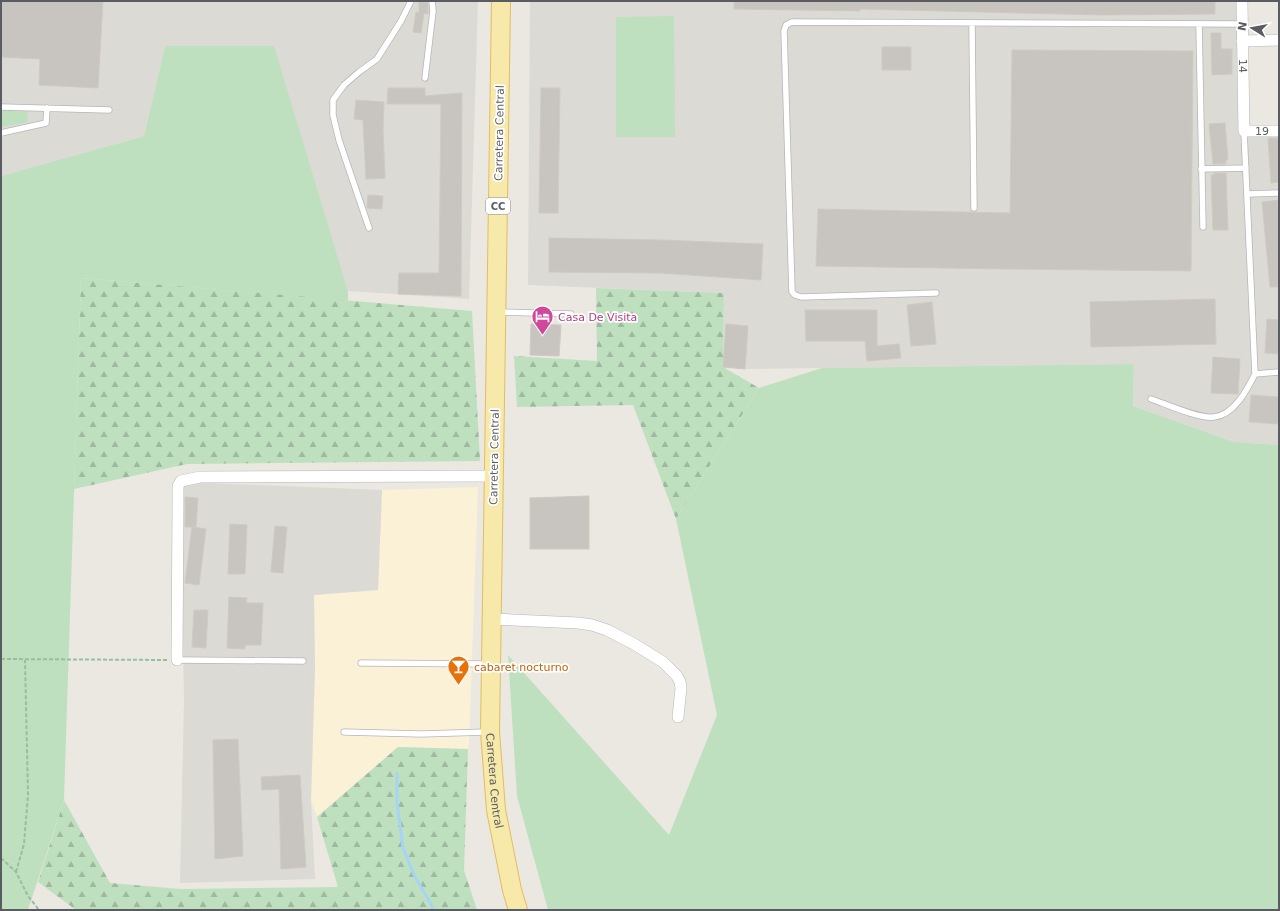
<svg xmlns="http://www.w3.org/2000/svg" width="1280" height="911" font-family="'DejaVu Sans',sans-serif">
<defs>
<pattern id="forest-firs" width="22" height="20" patternUnits="userSpaceOnUse"><rect width="22" height="20" fill="#bfe0bf"/><path d="M5 1l3.5 6h-7zM16 11l3.5 6h-7z" fill="#9eb99f"/></pattern>
</defs>
<rect width="100%" height="100%" fill="#ebe8e1"/>
<path fill="#faf1d7" d="M478,487l-9,256 -1,6 -70,-2 -81,70 -6,-17 4,-133 -1,-72 64,-5 4,-100z"/>
<path fill="#dcdad5" d="M1,1h477l-9,298 -121,-8 -75,-245h-108l-21,90 -143,40z
M530,1h707l5,124h37v320l-45,-3 -101,-36 1,-42 -389,5 -22,-2 1,-74 -196,-8z
M183,482l199,8 -4,100 -64,5 1,72 -4,133 4,79 -135,4 4,-182 -3,-175z"/>
<path fill="#bfe0bf" d="M674,16l1,121h-59v-120z
M165,46h109l74,245v10l-267,-23 -17,522 -36,110h-27v-734l143,-40z
M1,110l26,1 1,11 -27,5z
M1134,364l-1,42 101,36 45,3v465h-731l-31,-114 -9,-141 161,180 48,-120 -41,-196 83,-131 63,-20z"/>
<path fill="url(#forest-firs)" d="M81,278l391,33 8,150 -293,3 -113,25z
M596,288l128,5 -1,74 36,21 -83,131 -43,-114 -116,2 -3,-51 83,5z
M398,747l70,2 -4,121 13,40h-401l-38,-28 26,-82 46,83 71,6 157,-2 -21,-70z"/>
<g fill="none" stroke-linecap="round" stroke-linejoin="round">
<path stroke="#a6d4f6" stroke-width="3" d="M397,773v30l6,45 12,29 16,27 2,6"/>
</g>
<path fill="#c8c5c0" stroke="#cfcac0" d="M1,1h102l-5,87 -59,-3 1,-26 -39,-2z
M734,1h481v13l-116,1 -239,-6v2l-126,-2z
M419,2l9,1v11l-4,-1 -3,20 -8,-1 3,-20 3,1z
M1211,33h10v16h11v25l-20,1z
M882,47h29v23h-29z
M1012,50l181,1 -2,220 -185,-2 -190,-3 2,-57 192,4z
M388,88h37v8l37,-3 -1,203 -63,-2 1,-21h40l2,-169h-54z
M541,88h19l-2,125h-19z
M356,100l28,2 -1,27 2,49 -19,1 -3,-59 -9,-1z
M1225,123l3,36 -2,1v4h-13l-4,-40z
M1268,138h11v44l-8,1z
M1214,173h12l2,57h-15l-2,-55h3z
M368,195l15,1 -1,13 -15,-1z
M1279,200v87h-9l-8,-85z
M549,238l113,2 101,4 -2,36 -100,-7 -112,-1z
M1215,299l1,45 -125,3 -1,-45z
M932,302l4,42 -25,2 -4,-41z
M805,310h72v36l22,-2 2,14 -34,3 -2,-20h-59z
M1267,319l12,1v34l-14,-1z
M531,324l30,1 -2,31 -29,-1z
M726,324l22,2 -3,43 -22,-2z
M1213,357l27,2 -2,35 -27,-1z
M1251,395l28,2v27l-30,-2z
M589,496v53h-59v-51z
M185,497l13,1 -2,29h-3l13,2 -7,56 -14,-2 7,-56h-7z
M230,524l17,1 -2,49h-17z
M275,526l12,1 -4,46 -12,-1z
M229,597l18,1 -1,5h17l-2,42h-16v4l-18,-1z
M194,610h14l-2,38 -14,-1z
M238,739l5,117 -28,3 -2,-119z
M300,775l6,92 -25,2 -2,-80 -17,1 -1,-13z"/>
<g fill="none" stroke-linecap="round" stroke-linejoin="round">
<defs>
<path id="lane" d="M972,23l2,185
M1199,24l4,203
M425,78l8,-67 -1,-10
M1,107l108,3
M1,133l45,-10 1,-15
M1201,169l45,-1
M1247,194l32,-1
M369,228l-30,-88 -6,-25v-15l11,-15 15,-13 18,-13 24,-38 10,-20
M936,293l-135,4 -6,-2 -3,-3 -8,-261 2,-6 6,-3 450,2
M498,312l73,2
M1255,374l24,-2
M1151,399c15,5 48,20 63,18 20,-2 33,-27 41,-43l-11,-243
M177,660l126,1
M361,663l128,1
M344,732l77,2 66,-2"/>
<g id="street">
<path id="s1" d="M1242,1l2,130h35"/>
<path d="M1242,41l37,-1"/>
<path d="M492,619l86,4 14,2 15,5 27,14 29,18 14,14 3,6 1,6 -3,29"/>
<path d="M177,660l1,-158v-16l3,-5 19,-4 294,-1"/>
</g>
<g id="primary">
<path id="s2" d="M501,1l-11,731 6,78 16,80 6,20"/>
</g>
</defs>
<use href="#lane" stroke="#b3b6ba" stroke-width="7"/>
<use href="#street" stroke="#b3b6ba" stroke-width="12"/>
<use href="#primary" stroke="#e2bd62" stroke-width="20"/>
<path stroke="#98bea2" stroke-width="2" stroke-dasharray="4 2" stroke-linecap="butt" d="M1,659l167,1
M1,858l15,14 12,24 11,14
M16,872l8,-28 4,-49 -3,-135"/>
<use href="#lane" stroke="#fff" stroke-width="5.5"/>
<use href="#street" stroke="#fff" stroke-width="11"/>
<use href="#primary" stroke="#f6e9aa" stroke-width="18"/>
</g>
<defs>
<symbol id="hotel-pin" viewBox="-11 -11 22 30"><path d="M0 17L-7.5 6A9.5 9.5 0 1 1 7.5 6Z" fill="#d1479c" stroke="#fff"/><path d="M-6-4.5h1.5V1H6V5H4.5V3h-9V5H-6ZM-4 0a1.8 1.8 0 1 1 3.6 0ZM.5 0V-2.5h3Q6-2.5 6 0Z" fill="#fff"/></symbol>
<symbol id="bar-pin" viewBox="-11 -11 22 30"><path d="M0 17L-7.5 6A9.5 9.5 0 1 1 7.5 6Z" fill="#e8710a" stroke="#fff"/><path d="M-6-5H6L.8 .8V4.5H3.5V6h-7V4.5H-.8V.8Z" fill="#fff"/></symbol>
</defs>
<g fill-rule="evenodd">
<use href="#hotel-pin" x="530" y="304" width="25" height="34"/>
<use href="#bar-pin" x="446" y="654" width="25" height="34"/>
</g>
<g text-anchor="middle" stroke-width="3.5" stroke-linejoin="round" paint-order="stroke">
<rect fill="#fff" stroke="#8b8d90" stroke-width="1" x="486" y="198" width="24" height="16" rx="3"/>
<g font-size="10" font-weight="bold" fill="#595c60">
<text x="498" y="210">CC</text>
</g>
<g font-size="11" fill="#595c60" stroke="#fff">
<text dy="4" stroke="none"><textPath href="#s1" startOffset="65">14</textPath></text>
<text dy="4" stroke="none"><textPath href="#s1" startOffset="148">19</textPath></text>
<text transform="translate(499 133) rotate(-89)" y="4">Carretera Central</text>
<text transform="translate(494 457) rotate(-89)" y="4">Carretera Central</text>
<text dy="4" stroke="none"><textPath href="#s2" startOffset="780">Carretera Central</textPath></text>
</g>
<g font-size="11" fill="#b23c85" stroke="#fff" text-anchor="start">
<text x="558" y="321">Casa De Visita</text>
</g>
<g font-size="11" fill="#c56008" stroke="#fff" text-anchor="start">
<text x="474" y="671">cabaret nocturno</text>
</g>
</g>
<rect width="1280" height="911" fill="none" stroke="#595c60" stroke-width="4"/>
<g transform="translate(1252 28) rotate(281)" stroke="#ffffff" stroke-width="3" paint-order="stroke">
<path d="M0-3L7 15L0 10L-7 15Z" fill="#595c60"/>
<text y="-6" font-size="11" font-weight="bold" text-anchor="middle" fill="#595c60">N</text>
</g>
</svg>
